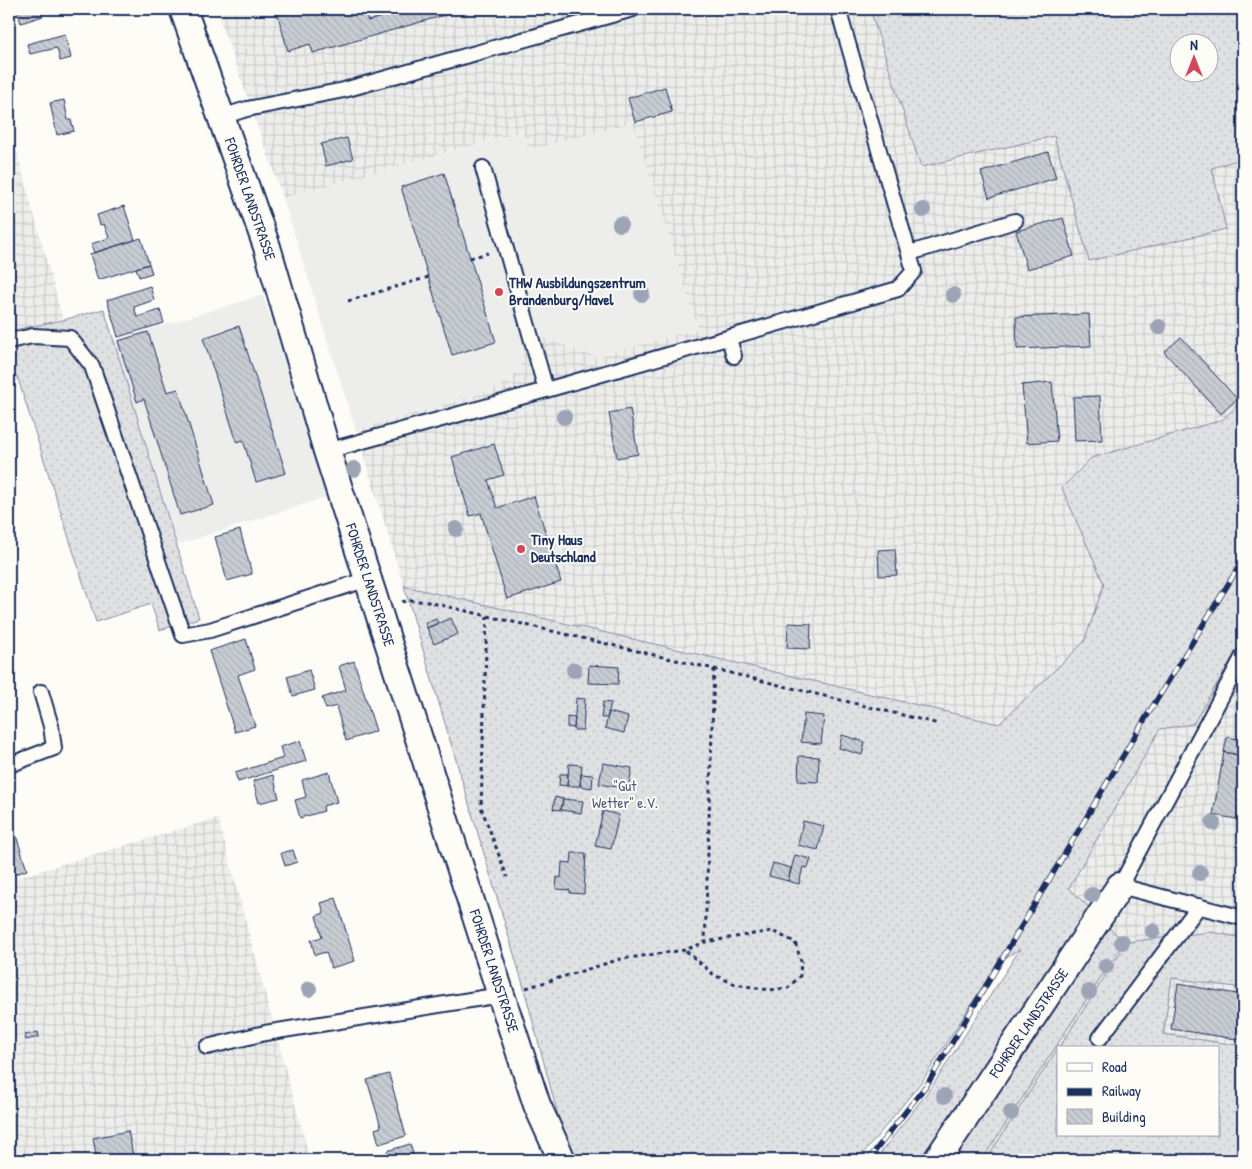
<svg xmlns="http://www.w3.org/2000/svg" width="1252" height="1169" font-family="'Patrick Hand',sans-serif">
<defs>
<pattern id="industrial-grid" width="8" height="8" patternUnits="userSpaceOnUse" patternTransform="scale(1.25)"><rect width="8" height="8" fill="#edeeec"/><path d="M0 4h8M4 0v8" fill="none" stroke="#cbcccd"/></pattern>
<pattern id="grass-dots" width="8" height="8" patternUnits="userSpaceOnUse" patternTransform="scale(1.25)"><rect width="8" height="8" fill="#e0e1e3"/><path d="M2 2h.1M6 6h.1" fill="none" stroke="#c0c1c5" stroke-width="1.8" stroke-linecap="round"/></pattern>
<pattern id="building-back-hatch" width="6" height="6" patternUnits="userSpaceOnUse" patternTransform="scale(1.25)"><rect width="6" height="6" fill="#c9ccd3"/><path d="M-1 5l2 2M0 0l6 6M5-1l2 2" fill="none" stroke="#acb0b8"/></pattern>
</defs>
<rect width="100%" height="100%" fill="#fdfcf7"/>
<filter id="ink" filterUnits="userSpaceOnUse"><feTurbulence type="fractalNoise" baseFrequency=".02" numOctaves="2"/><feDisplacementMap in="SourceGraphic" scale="10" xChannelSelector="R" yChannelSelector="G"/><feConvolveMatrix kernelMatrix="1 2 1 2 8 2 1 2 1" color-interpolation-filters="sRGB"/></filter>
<g filter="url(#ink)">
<path fill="#edeeec" d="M633,121l65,208 -102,28 -50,-19 -23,7v10l-5,16 -11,12 -21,9 -130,39 -73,-233 241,-67 6,19z
M263,295l67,201 -153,49 -63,-205z"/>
<path fill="url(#industrial-grid)" d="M216,9h654l51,158 133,-32 157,32 32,-9v242l-21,20 -131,38 -29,30 42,96 -20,58 -84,82 -596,-138 -48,-155 130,-39 20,-9 12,-12 5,-16v-10l23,-7 50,19 102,-28 -65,-207 -104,28 -6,-19 -240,67z
M9,123l54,197 -54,11z
M1243,640v298l-32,-6 -153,116 -72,112h-4l141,-218 -55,-54 93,-160 32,-5z
M218,818l92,342h-301v-280z
M1172,977l71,11v58l-80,-12z"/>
<path fill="url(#grass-dots)" stroke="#7e88a0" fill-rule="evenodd" d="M870,9h373v149l-31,10 14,61 -137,32 -35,-125 -133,31zM1210,42v30h-30v-30z
M104,309l95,309 -39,12 -9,-26 -55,18 -79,-246 -8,1v-46l54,-11z
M1243,400v240l-50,84 -33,5 -91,159 55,54 -142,218h-107l58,-75 87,-136 -22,13 -75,118 -65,80h-288l-48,-179 -118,-395 595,138 85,-82 20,-58 -42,-96 29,-30 131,-38z
M1211,932l32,6v50l-71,-10 -9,56 80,12v114h-257l72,-112v87h160v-87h-159l68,-106z"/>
<path fill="url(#building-back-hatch)" stroke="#1b2f5e" d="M40,9l3,7 -22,7 -4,-13z
M276,9h88l4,12 24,-7 -2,-5h76l-153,44 -3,-9 -22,7z
M65,34l6,24 -11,3 -3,-13 -27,6 -3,-10z
M665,87l7,25 -37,10 -7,-24z
M64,100l4,20h3l3,11 -17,4 -7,-32z
M347,138l6,21 -27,7 -5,-22z
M1048,152l8,26 -67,20 -8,-26z
M444,173l52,169 -44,13 -51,-168z
M124,206l11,34 -41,13 -3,-9 18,-6 -5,-14 -4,1 -3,-10z
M1063,218l11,38 -47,13 -11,-38z
M141,238l8,26 -51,16 -8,-26z
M149,264l3,9 -13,4 -3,-9z
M150,286l4,14 -20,7 3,10 23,-7 4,13 -46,14 -11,-37z
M1089,314l2,32 -74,3 -1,-32z
M239,326l47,147 -30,9 -13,-42 -6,2 -34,-104z
M148,332l19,60 11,-3 36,116 -34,10 -36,-116 -7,3 -19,-61z
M1181,337l56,62 -16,15 -57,-62z
M1052,382l5,59 -30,2 -5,-58z
M1100,396l2,44 -27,1 -2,-44z
M630,409l8,45 -21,4 -8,-45z
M494,444l10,31 -16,5 9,28 37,-12 27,86 -54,17 -26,-86 -11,3 -18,-59z
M240,530l12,44 -25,7 -12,-44z
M895,549l2,26 -18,1 -1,-26z
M9,618l6,20 -6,1z
M451,618l7,16 -24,10 -7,-16z
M436,619l2,4 -11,5 -2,-5z
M788,623l23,1 -1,25 -23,-1z
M246,639l9,30 -17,6 17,51 -20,6 -26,-81z
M354,661l22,70 -30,10 -10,-35 -10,3 -4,-11 24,-8 -7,-24z
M589,665l30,2 -1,17 -30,-1z
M309,670l6,20 -22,6 -6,-19z
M576,698l9,1 -2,31h-9z
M603,702l8,1 -4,15h-6z
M609,712l19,5 -4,16 -19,-5z
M804,714l20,2 -3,28 -20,-2z
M567,717l8,1 -1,10 -7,-1z
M842,735l23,7 -3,13 -23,-7z
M1227,737l16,3v16l-19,-4z
M300,741l6,20 -68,21 -3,-9 48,-15 -3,-11z
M1224,752l19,4v64l-30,-5z
M799,756l20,1 -1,25 -20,-1z
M603,763l29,5 -4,21 -29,-5z
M569,764l13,1 -2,21h-13z
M329,772l8,30 -14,4 1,5 -24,7 -5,-18 11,-3 -4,-17z
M560,774h8l-1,12 -8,-1z
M581,774l12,1 -1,13 -12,-2z
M273,775l6,23 -20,5 -6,-22z
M555,797l8,2 -2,11 -8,-1z
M563,799l20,2 -2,12 -20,-3z
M603,811l16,4 -8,34 -16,-3z
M9,813l18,57 -18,6z
M803,821l21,5 -6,24 -20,-5z
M293,850l4,12 -12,4 -4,-13z
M572,853h14l-2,41 -14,-1v-3l-14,-1 1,-12 4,1 1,-16 9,1z
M795,855l16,4 -3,9 -5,-1 -4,17 -11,-3z
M773,863l18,5 -3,13 -19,-5z
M336,898l19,63 -24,7 -5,-16 -11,3 -4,-15 11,-3 -6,-21 8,-3 -3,-10z
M1178,984l65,11v45l-72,-11z
M38,1032l1,5 -13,3 -1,-5z
M389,1074l17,62 -27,8 -4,-15 6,-2 -14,-47z
M128,1131l6,29h-37l-4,-22z
M410,1144l5,16h-25l-3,-9z"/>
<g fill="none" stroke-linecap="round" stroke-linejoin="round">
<defs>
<path id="lane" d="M221,117l26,-8 97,-19 289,-81
M910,253l105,-32
M729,338l5,18
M9,341l24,-5 37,2 22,28 91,269 27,-5 158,-51
M546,390l352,-101 16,-18 -76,-262
M327,451l219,-61 -63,-222
M1243,656l-123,230 123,32
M9,765l45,-17 -3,-22 -10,-34
M1100,1038l99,-132
M207,1047l58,-14 236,-38"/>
<path id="street" d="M183,9l84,238 60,204 174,544 36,110 25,55
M937,1160l183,-274"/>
</defs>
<use href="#lane" stroke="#1b2f5e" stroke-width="18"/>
<use href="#street" stroke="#1b2f5e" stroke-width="30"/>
<path stroke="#1b2f5e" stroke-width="3" stroke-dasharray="4 4" stroke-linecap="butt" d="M470,258l18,-5
M348,301l81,-24
M402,602l7,-2 19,2 286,67 -9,273
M487,616l-6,191 26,70
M714,669l225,55
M526,988l95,-29 64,-9 20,-8 67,-11 23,11 6,19 -1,15 -12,12 -19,2 -34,-6 -21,-9 -29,-25"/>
<use href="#lane" stroke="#fdfcf7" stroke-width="14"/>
<use href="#street" stroke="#fdfcf7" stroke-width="26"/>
<defs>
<path id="rail" d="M868,1160l60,-77 217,-364 98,-159"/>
</defs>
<use href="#rail" stroke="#1b2f5e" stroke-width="5.5"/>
<use href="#rail" stroke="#fdfcf7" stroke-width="4" stroke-dasharray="11" stroke-linecap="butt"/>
</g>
<g fill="#9ca4b5">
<circle cx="923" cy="210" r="8"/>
<circle cx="620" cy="224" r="8"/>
<circle cx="642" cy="294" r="8"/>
<circle cx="953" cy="295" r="8"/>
<circle cx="1159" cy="327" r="8"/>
<circle cx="564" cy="417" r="8"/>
<circle cx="354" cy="469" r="8"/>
<circle cx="456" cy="529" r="8"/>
<circle cx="574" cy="670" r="8"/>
<circle cx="1213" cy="823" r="8"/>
<circle cx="1200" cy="873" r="8"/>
<circle cx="1092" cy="895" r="8"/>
<circle cx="1153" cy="931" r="8"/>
<circle cx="1122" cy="942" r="8"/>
<circle cx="1106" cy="966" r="8"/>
<circle cx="309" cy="989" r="8"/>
<circle cx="1089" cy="992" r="8"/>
<circle cx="944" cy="1096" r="8"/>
<circle cx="1011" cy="1113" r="8"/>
</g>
</g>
<g fill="#d1495b" stroke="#fdfcf7" stroke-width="2">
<circle cx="499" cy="292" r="5"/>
<circle cx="521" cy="549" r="5"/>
</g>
<g text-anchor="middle" stroke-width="4" stroke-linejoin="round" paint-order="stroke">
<g font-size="15" fill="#1b2f5e" stroke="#fdfcf7">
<text transform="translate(250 199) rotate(71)" y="5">FOHRDER LANDSTRASSE</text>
<text transform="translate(370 585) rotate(72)" y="5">FOHRDER LANDSTRASSE</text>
<text transform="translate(494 971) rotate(72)" y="5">FOHRDER LANDSTRASSE</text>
<text transform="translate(1029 1023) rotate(-56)" y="5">FOHRDER LANDSTRASSE</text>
</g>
<g font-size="15" font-weight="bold" fill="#1b2f5e" stroke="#fdfcf7" text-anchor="start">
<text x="509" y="288">THW Ausbildungszentrum<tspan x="509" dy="17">Brandenburg/Havel</tspan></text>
<text x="531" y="545">Tiny Haus<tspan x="531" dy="17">Deutschland</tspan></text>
</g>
<g font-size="15" fill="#4c5c7f" stroke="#fdfcf7">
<text x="625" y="791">"Gut<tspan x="625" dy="17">Wetter" e.V.</tspan></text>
</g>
</g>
<rect width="1252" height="1169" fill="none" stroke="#fdfcf7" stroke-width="30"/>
<rect x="15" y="15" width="1222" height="1139" fill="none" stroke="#1b2f5e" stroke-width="2" filter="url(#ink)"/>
<rect x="1057" y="1046" width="162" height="90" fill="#fdfcf7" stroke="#a3aaba"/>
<rect x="1067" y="1063" width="25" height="8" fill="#fdfcf7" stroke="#a3aaba"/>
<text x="1102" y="1072" font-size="15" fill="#1b2f5e">Road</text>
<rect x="1067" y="1088" width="25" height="8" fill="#1b2f5e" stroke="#a3aaba"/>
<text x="1102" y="1096" font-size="15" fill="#1b2f5e">Railway</text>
<rect x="1067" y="1109" width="25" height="15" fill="url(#building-back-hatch)" stroke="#a3aaba"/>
<text x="1102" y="1122" font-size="15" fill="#1b2f5e">Building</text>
<g transform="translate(1194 58)"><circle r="24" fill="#fdfcf7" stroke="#a3aaba"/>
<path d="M0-4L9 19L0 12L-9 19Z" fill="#d1495b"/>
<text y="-8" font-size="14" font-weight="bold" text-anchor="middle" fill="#1b2f5e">N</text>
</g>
</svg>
